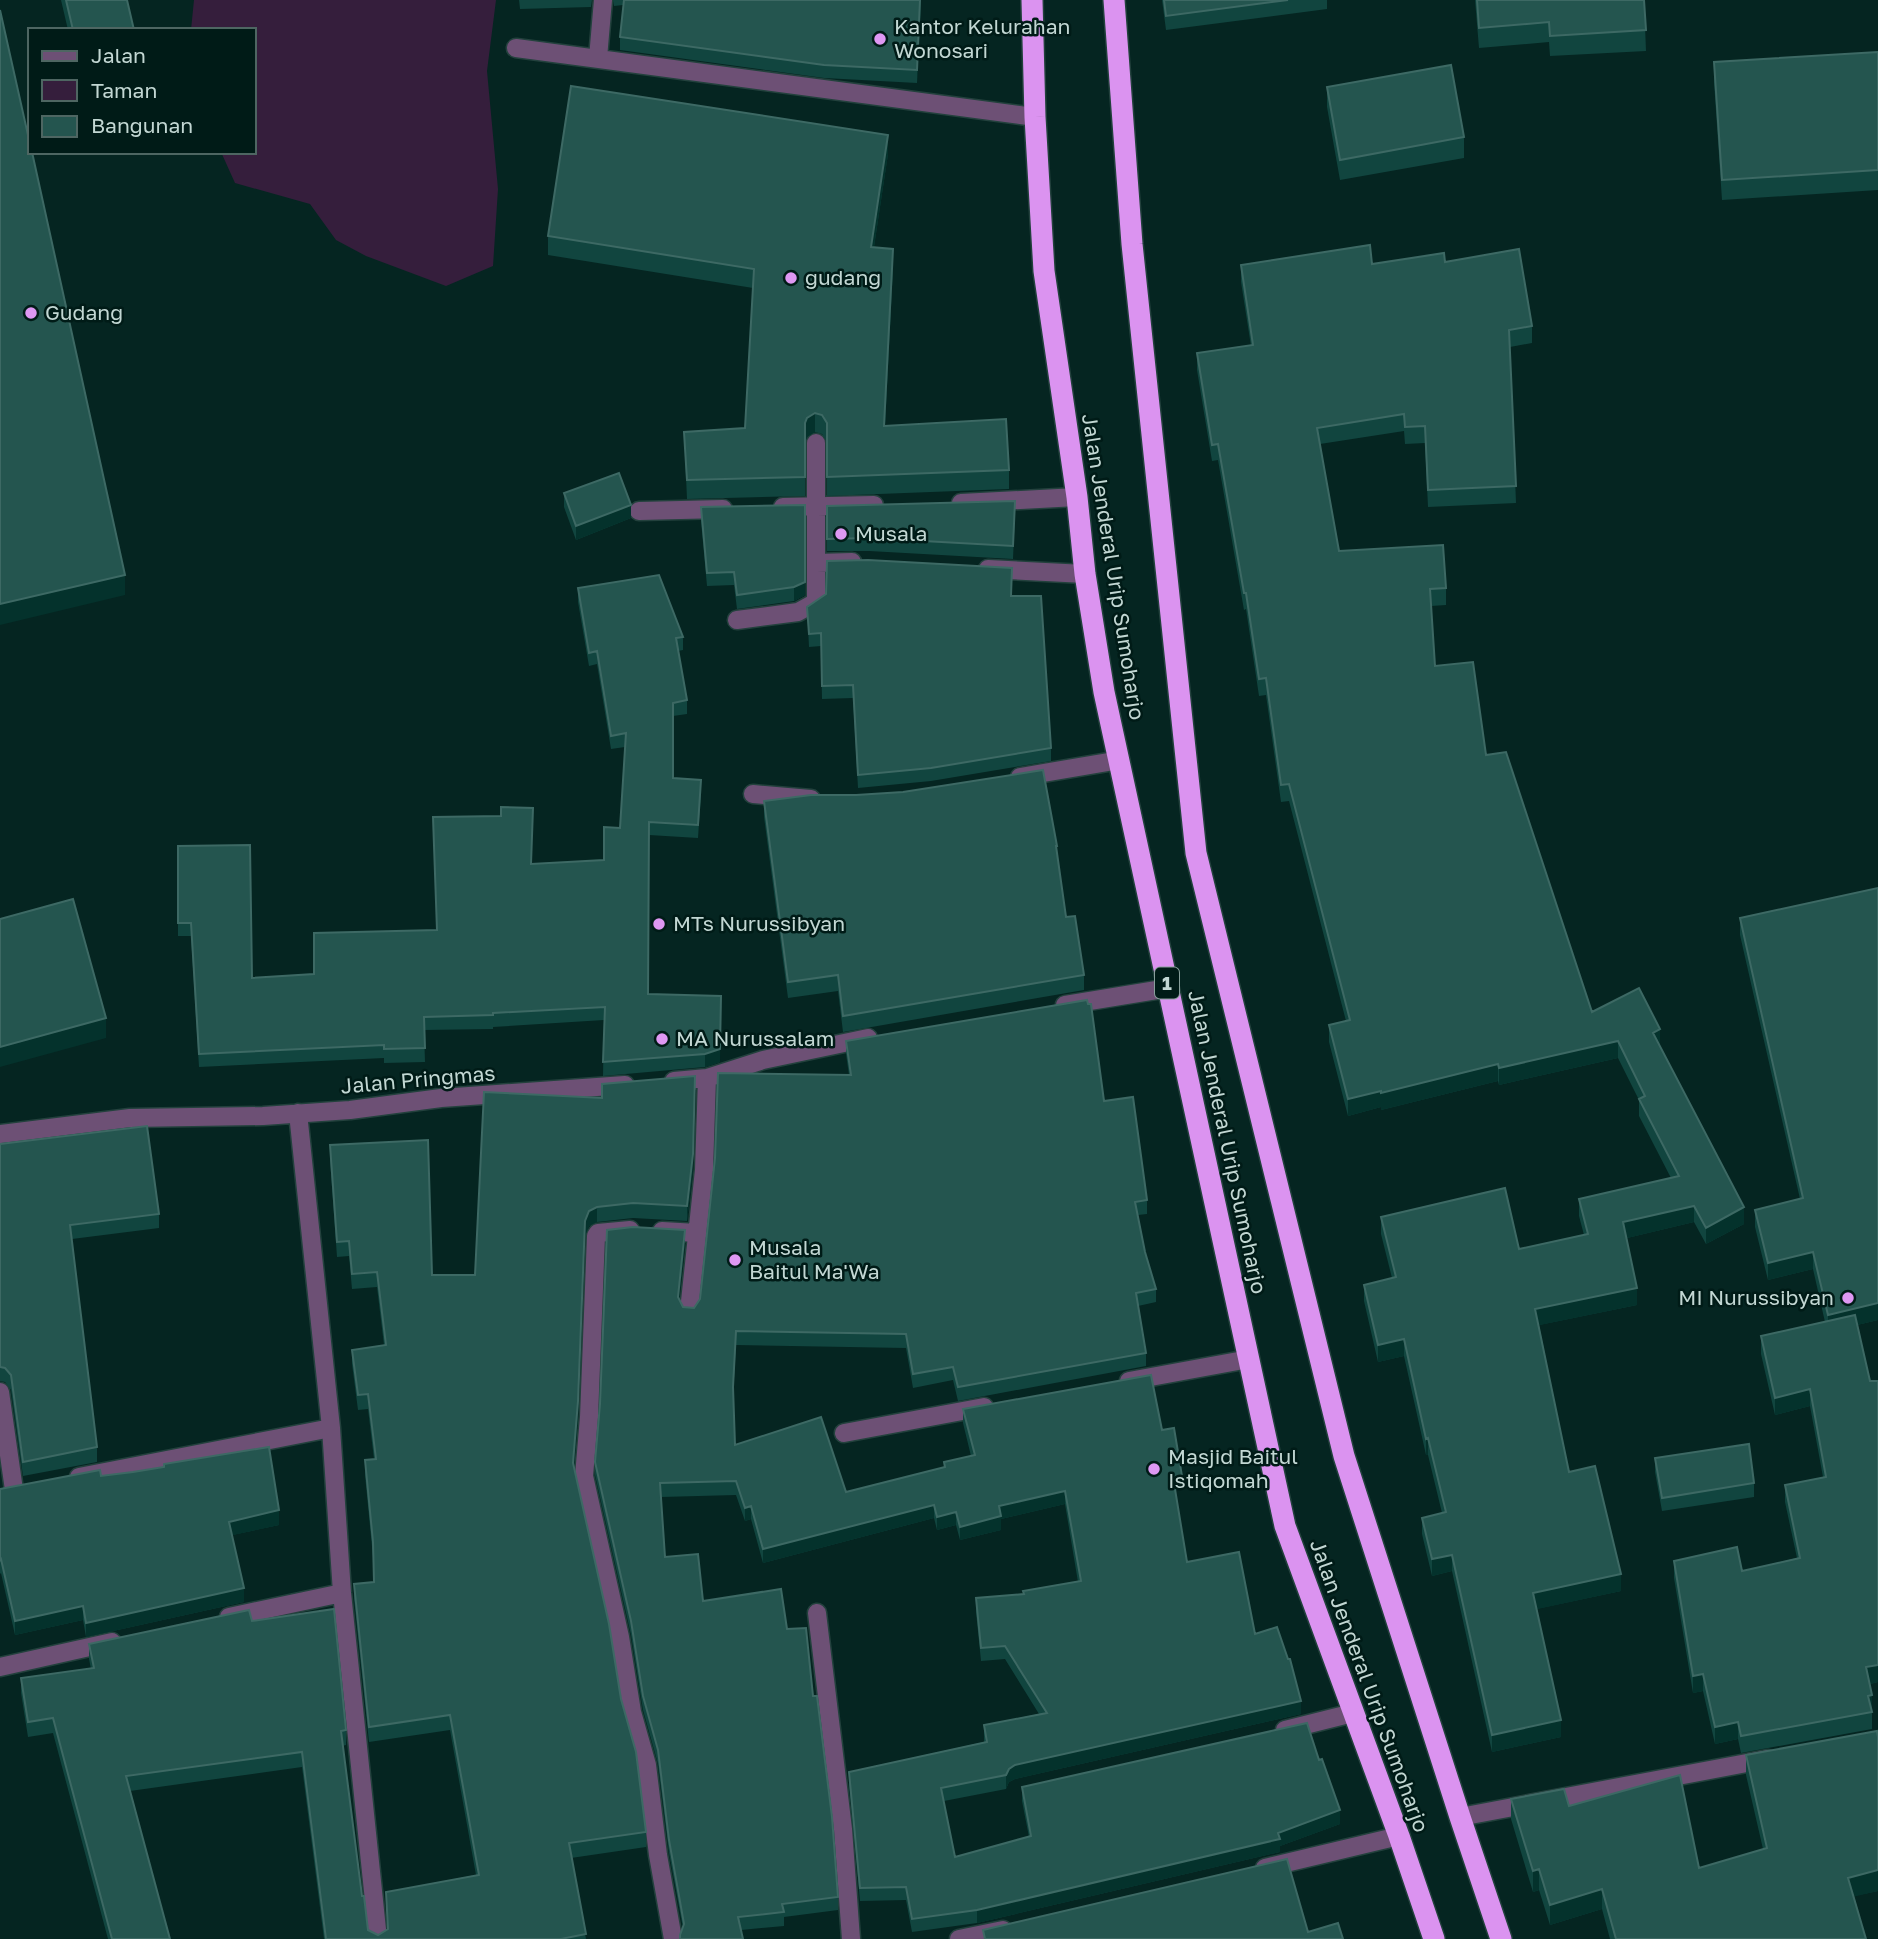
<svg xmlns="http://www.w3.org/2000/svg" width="1878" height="1939" font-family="'Golos Text',sans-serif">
<rect width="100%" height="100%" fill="#052521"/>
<path fill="#351e3c" d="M194,0h302l-9,71 11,118 -5,77 -47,20 -80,-30 -30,-16 -26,-36 -75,-21 -14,-31h33v-122h-63z"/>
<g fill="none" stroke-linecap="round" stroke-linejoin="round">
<defs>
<path id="minor" d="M516,48l519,69
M598,58l5,-58
M961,503l116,-6
M783,507l91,-2
M639,511l84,-2
M817,563l35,-1
M988,569l97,5
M737,620l61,-8 18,-10v-159
M1020,777l100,-17
M753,794l58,5
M1065,1005l104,-17
M674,1081l33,-3 56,-18 105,-22
M298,1113l33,315 11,165 36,346
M0,1134l130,-16 133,-2 87,-6 91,-12 184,-13
M630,1230l-32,3 -2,3 -7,181 -5,59 36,161 12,75 15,53 11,90 15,84
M662,1231l35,2
M689,1311l15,-141 3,-92
M1129,1381l120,-22
M0,1392l14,98
M844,1433l140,-26
M79,1477l252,-49
M817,1613l26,216 8,110
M229,1617l113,-24
M0,1667l112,-25
M1285,1730l68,-17
M1460,1817l308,-58
M1265,1868l134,-32
M959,1939l44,-9"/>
<path id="highway" d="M1032,0l3,117 9,154 33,226 8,77 19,118 181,834 114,310 35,103
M1114,0l18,244 64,609 148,603 116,361 41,122"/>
</defs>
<use href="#minor" stroke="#23413d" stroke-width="21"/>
<use href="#highway" stroke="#23413d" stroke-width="24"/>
<use href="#minor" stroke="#6d5075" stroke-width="18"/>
<use href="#highway" stroke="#db93f0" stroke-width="21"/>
</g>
<path fill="#11453f" d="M61,0h66l7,30h-66z
M519,0h73l-1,7 -71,2z
M613,0h308l-4,83 -93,-5 -204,-28v-13l3,-32 -9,1z
M1162,0h165v9l-161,21z
M1475,0h169l2,51 -96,5 -1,-14 -70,6z
M1878,52v138l-156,10 -8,-118v-20z
M1327,87l137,50v21l-124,22 -13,-73z
M888,154l-14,93 19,20 -8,159 124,44v19l-182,7v-54l-5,-8 -7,-2 -8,5 -2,5v54l-118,3 -3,-67 61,-4 8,-140 -205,-33v-19z
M1445,262l87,64v17l-22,4 6,156 -88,4 -3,-64 -20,1 -1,-13 -84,13 19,107 107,37v17l-15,1 4,60 51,89 106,257 68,34 84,178 -38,20 -12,-22 -67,16 10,67 -98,20 30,147 52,119 -85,18 25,128 -69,15 -40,-181 -20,5 -10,-42v-16l20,-5 -14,-58h-2l-22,-99 -26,6 -14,-61v-16l28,-7 -11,-44v-17l138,32 65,-14 -5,-19v-17l92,-21 -32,-62v-16l-21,-42 -119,27 -1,-4 -117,29v-3l-33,9 -19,-74v-17l17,-4 -57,-220 -8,1 -15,-107 -7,1 -13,-87 -2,1 -26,-150 -6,1 -15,-91v-17l54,-7 -10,-64v-17l131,-1z
M564,493l67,25 -55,22 -12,-33z
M827,506l188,7 -2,46 -144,-8h-42z
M701,507l104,88 -11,6 -57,8 -3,-24 -27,1 -6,-65z
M578,588l105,49v13l-5,1 9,49v14l-14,2v62l28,15 -3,45 -49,-3 -1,159 72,68 -15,5 -102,9 1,-56 -111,7v2l-69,1 1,32 -41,1v-5l-185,9 -8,-131h-13v-90l74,132 62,-4 122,-44 96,-66 72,-4 16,-32 5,-81 -14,2 -14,-85 -8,2 -11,-64z
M1011,596l40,152v13l-120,20 -73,7 -5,-90 -31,1 -1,-53 -12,1 -2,-40z
M764,801l293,45v13l9,58 18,58v15l-241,42 -5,-41 -50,7 -24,-181z
M1878,888v432l-21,5 13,56h8v301l-8,2 2,11v34l-131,24 -3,-14 -23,5 -12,-53 -10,2 -19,-115v-17l68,10 55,-13 -12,-56v-17l38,-8 -13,-71 -35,9 -14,-61v-18l64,-14 -12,-53 -45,11 -13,-53v-17l45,-11 -60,-264v-17z
M846,1041l258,60 43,99v14l-9,1 7,37 11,37v13l-18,4 8,47v13l-188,35 -5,-21 -40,8 -7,-40 -170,-3 -3,52 2,48 111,47 98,-25v-5l27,-6 -8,-33v-14l199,21 20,46v13l-7,1 12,72 68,72 46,80 -286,65 -6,3 -3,7 -62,12 11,56 74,-20 -7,-36v-14l297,-27 21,64 -60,22v6l-303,71 -65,9 -6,-32 -46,1 -11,-116v-13l135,-30v-17l55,-11 -34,-55 -24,2 -5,-49v-14l47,-4 55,-12 -13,-78 -64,15v11l-41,10 -4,-15 -19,5 -3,-12 -171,45 -12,-44 -6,2 -9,-26 -75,2 4,60 38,44 84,28 26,67 25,201v13l-54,7v9l-43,4 2,9h-63v-4l3,-7 -14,-75 -11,-89 -15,-54 -12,-75 -36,-160v-13l90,-218 -6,55 4,8 11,1 155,-233 -3,-21z
M484,1092l209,77 -6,52 -54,-3 -36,4 -8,4 -4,10 -7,180 -4,51 47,232 25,133v15l-75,11 15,81h-262l-22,-172 -172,24 40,148h-62l-55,-206 -25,4 -7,-44v-15l70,-9 -2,-10v-15l163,-23 94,109v15l-4,1 20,150 6,34 10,5 9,-5 -1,-38 90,-17 -26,-145 -81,12 -15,-143v-15l20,-2 -1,-25 -8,-82v-15l9,-1 -6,-50 -10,1 -6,-46v-14l32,-5 -7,-58 -25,2 -3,-33 -12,1 -7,-97v-15l102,130h43z
M0,1144l159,70v14l-87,11 25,208v15l-74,14 -12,-86 -6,-8 -5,-1z
M1655,1458l99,25v14l-92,14 -7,-39z
M101,1476l178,49 -47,10 12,67 -158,35 -3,-17 -68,15 -14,-62 -1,1v-85z
M1878,1737v154l-24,5 12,43h-256l-8,-30 -52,16 -11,-35 -6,2 -22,-73v-20l58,7 130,62 64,-19 -17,-74v-20z"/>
<path fill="#04322c" d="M920,0h1l-4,83v-13z
M888,135v19l-17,112v-19z
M893,249v18l-9,178v-19z
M815,413v19l-8,5 -2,5v-19l2,-5z
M631,505v13l-55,22v-14z
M125,575v20l-125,30v-21z
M805,582v13l-11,6v-14z
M721,996l-1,66 -15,5v-13z
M106,1018v20l-106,29v-20z
M1660,1029v17l-7,4v-17z
M1618,1041v17l-119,27v-17z
M1498,1064v17l-117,29v-17z
M695,1090l-2,79 -6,52v-15z
M1381,1091v16l-33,9v-17z
M1694,1206v16l-71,17v-17z
M597,1207v15l-8,4 -4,10 -7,180 -5,62 12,-257 4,-10z
M1744,1207v17l-38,20v-16z
M685,1230v14l-7,66v-13z
M1813,1252v17l-45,11v-17z
M1637,1288v17l-102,21v-17z
M1878,1303v17l-50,12v-17z
M1404,1339v17l-26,6v-17z
M1810,1389v17l-35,9v-17z
M1428,1438v17h-2v-16z
M1065,1491v13l-64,15v11l-41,10v-13l39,-21z
M934,1505v13l-171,45v-14z
M751,1506v13l-6,2v-13z
M279,1510v15l-50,11v-14z
M956,1512v13l-19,5v-13z
M1452,1555v16l-20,5v-17z
M1621,1574v17l-88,19v-17z
M244,1588v14l-158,35v-14z
M83,1606v14l-68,15v-14z
M1878,1665v17l-12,3v-18z
M1703,1674v17l-10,2v-17z
M1872,1695v17l-4,-16z
M1301,1701v13l-286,65 -6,3 -3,7v-14l3,-6 6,-4z
M1561,1720v17l-69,15v-17z
M1738,1722v17l-23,5v-17z
M1340,1810v14l-60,22v6l-303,71v-13l301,-77z
M1539,1869v21l-6,2v-21z
M1878,1870v21l-30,7v-20z
M1602,1889v20l-52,16v-20z"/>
<path fill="#24554f" stroke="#3d6964" stroke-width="2" d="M66,0h61l7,30h-61z
M624,0h296l-3,70 -93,-5 -204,-28z
M1164,0h124l-122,16z
M1477,0h167l2,30 -96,6 -1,-14 -70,6z
M0,10l30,134v8h2l93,423 -125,29z
M1878,52v118l-156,10 -8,-118z
M1451,65l13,72 -124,23 -13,-73z
M571,86l317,49 -17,112 22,2 -9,177 122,-7 3,51 -182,7v-54l-5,-8 -7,-2 -8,5 -2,5v54l-118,3 -3,-48 61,-4 9,-159 -206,-33z
M1370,245l2,19 72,-11 1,9 74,-13 13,77 -23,4 7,156 -88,4 -3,-64 -20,1 -1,-13 -87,14 22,123 104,-6 3,43 -16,1 5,77 38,-4 13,93 20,-3 86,260 47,-24 21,41 -7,4 91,174 -38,21 -12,-22 -71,16 14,66 -102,21 34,163 26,-6 26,108 -88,19 28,127 -69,15 -40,-180 -20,4 -10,-41 24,-6 -18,-74 -2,1 -22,-100 -26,6 -14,-60 32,-8 -15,-60 124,-29 14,61 69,-15 -9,-35 100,-23 -40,-77 6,-3 -27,-55 -119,27 -1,-4 -117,29v-2l-33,8 -19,-74 21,-5 -61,-236 -8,1 -15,-107 -7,1 -13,-86h-2l-26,-149 -6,1 -15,-92 56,-8 -12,-80z
M619,473l12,32 -55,21 -12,-33z
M1015,501l-2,45 -144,-8 -42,1v-33z
M805,505v77l-11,5 -57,8 -3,-23 -27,1 -6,-66z
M868,560l144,8 -1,28h30l10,152 -120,20 -73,7 -5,-90 -31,1 -1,-53 -12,1 -2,-27 19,-13 1,-33z
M659,575l24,62 -7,1 11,62 -14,3v75l28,2 -3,45 -49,-3 -1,172 73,2 -1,53 -15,5 -102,8 2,-55 -112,6v2l-69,2 1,31 -41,1v-4l-185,9 -8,-131h-13v-77l72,-1 2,133 62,-4v-41l123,-3 -4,-113 68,-1v-9l32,1 -2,56 73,-4v-33l16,1 6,-95 -15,3 -14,-85 -8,2 -11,-65z
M1043,770l14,76h-1l10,71 9,-1 9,59 -241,41 -5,-41 -50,7 -24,-181 47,-6h45l47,-3z
M1878,888v415l-50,12 -15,-63 -45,11 -13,-53 48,-12 -63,-280z
M73,899l33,119 -106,29v-128z
M1087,1000l1,4h3l13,97 29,-4 14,103 -12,2 10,50 11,37 -20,4 10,60 -188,34 -5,-20 -40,7 -7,-40 -170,-3 -3,56 2,58 86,-28 25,75 99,-25 -1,-5 31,-7 -12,-46 188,-34 11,55 12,-2 8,48 -9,1 14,85 52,-10 16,82 22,-7 11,32h2l11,42 -286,64 -6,4 -3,6 -65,13 14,69 76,-21 -9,-49 285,-64 12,37 3,-1 18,51 -62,23 2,6 -303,71 -65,9 -6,-32 -46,1 -11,-116 138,-30 -3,-17 63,-12 -42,-67 -24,2 -5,-50 48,-4 -1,-3 58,-10 -16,-90 -66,15 2,10 -41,11 -4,-15 -19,5 -3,-12 -171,44 -12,-43 -6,2 -9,-27 -76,2 5,74 33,-3 5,47 78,-12 6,40 19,-1 7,68h4l15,121 6,80 -56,7 2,8 -46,5 5,22h-63v-4l4,-11 -15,-84 -11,-90 -15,-54 -12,-75 -36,-159 5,-58 7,-174 26,-3 52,3 -7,67 5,10 11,1 6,-9 15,-141 3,-85 133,2 -5,-34z
M695,1076l-2,78 -6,52 -54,-3 -36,4 -8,4 -4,10 -7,180 -5,62 36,161 12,75 15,53 10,80 -77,11 17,91 -25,5h-235l-24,-187 -176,24 44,163h-58l-59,-221 -25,4 -7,-44 73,-10 -5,-24 160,-34 3,11 82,-12 12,121 -5,1 21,165h2l4,34 10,5 10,-6 -2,-37 93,-17 -29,-160 -81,12 -15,-143 20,-2 -1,-40 -8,-82 11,-1 -8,-65 -10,1 -6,-45 34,-5 -9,-73 -25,2 -3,-33 -12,1 -7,-97 98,-5 4,135h43l9,-183 118,6v-14z
M147,1126l12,88 -89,11 27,222 -74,15 -12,-87 -6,-7 -5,-1v-223z
M1855,1315l15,66h8v284l-12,2 6,28 -4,1 4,16 -131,24 -3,-14 -23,5 -12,-53 -10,2 -19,-115 63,-14 5,24 58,-13 -15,-73 41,-8 -16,-88 -35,9 -14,-62z
M1749,1444l5,39 -92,15 -7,-40z
M269,1447l10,63 -50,12 15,66 -158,35 -3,-17 -68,15 -14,-62 -1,1v-71l100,-19 1,6 32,-4 31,-5v-3z
M1877,1731l1,6v133l-30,8 18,61h-250l-14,-50 -52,16 -11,-36 -6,2 -22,-72 53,-10 5,17 111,-31 19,93 68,-20 -21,-93z
M1287,1859l21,73 30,-9 5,16h-358l-2,-9z"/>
<g fill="#de98f3" stroke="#001b17" stroke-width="2.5">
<circle cx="880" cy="39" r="7"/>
<circle cx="791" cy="278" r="7"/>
<circle cx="31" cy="313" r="7"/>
<circle cx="841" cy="534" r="7"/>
<circle cx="659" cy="924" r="7"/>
<circle cx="662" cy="1039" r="7"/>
<circle cx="735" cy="1260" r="7"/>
<circle cx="1848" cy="1298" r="7"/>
<circle cx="1154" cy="1469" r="7"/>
</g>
<g text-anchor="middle" stroke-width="5" stroke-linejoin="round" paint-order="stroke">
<rect fill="#001b17" stroke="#889f9b" stroke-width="2" x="1155" y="967.5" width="24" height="31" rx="5"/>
<g font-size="19" font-weight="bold" fill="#c2d7d3">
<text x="1167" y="990">1</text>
</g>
<g font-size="21" fill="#c2d7d3" stroke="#001b17" text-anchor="start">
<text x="894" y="34">Kantor Kelurahan<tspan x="894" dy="24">Wonosari</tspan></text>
<text x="805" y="285">gudang</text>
<text x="45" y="320">Gudang</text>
<text x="855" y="541">Musala</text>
<text x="673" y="931">MTs Nurussibyan</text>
<text x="676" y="1046">MA Nurussalam</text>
<text x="749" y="1255">Musala<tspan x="749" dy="24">Baitul Ma'Wa</tspan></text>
<text x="1834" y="1305" text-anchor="end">MI Nurussibyan</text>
<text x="1168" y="1464">Masjid Baitul<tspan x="1168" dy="24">Istiqomah</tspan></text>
</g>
<g font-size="21" fill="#c2d7d3" stroke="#001b17">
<text transform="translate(1113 567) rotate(81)" y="7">Jalan Jenderal Urip Sumoharjo</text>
<text transform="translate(418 1080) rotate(-5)" y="7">Jalan Pringmas</text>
<text transform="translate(1227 1142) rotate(78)" y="7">Jalan Jenderal Urip Sumoharjo</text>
<text transform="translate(1369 1686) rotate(70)" y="7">Jalan Jenderal Urip Sumoharjo</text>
</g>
</g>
<rect x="28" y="28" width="228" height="126" fill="#001b17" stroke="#4e6662" stroke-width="2"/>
<rect x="42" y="51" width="35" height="10" fill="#6d5075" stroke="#4e6662" stroke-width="2"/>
<text x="91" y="63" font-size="21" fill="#c2d7d3">Jalan</text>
<rect x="42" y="80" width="35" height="21" fill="#351e3c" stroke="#4e6662" stroke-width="2"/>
<text x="91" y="98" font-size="21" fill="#c2d7d3">Taman</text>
<rect x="42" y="116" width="35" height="21" fill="#24554f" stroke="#4e6662" stroke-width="2"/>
<text x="91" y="133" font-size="21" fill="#c2d7d3">Bangunan</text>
</svg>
